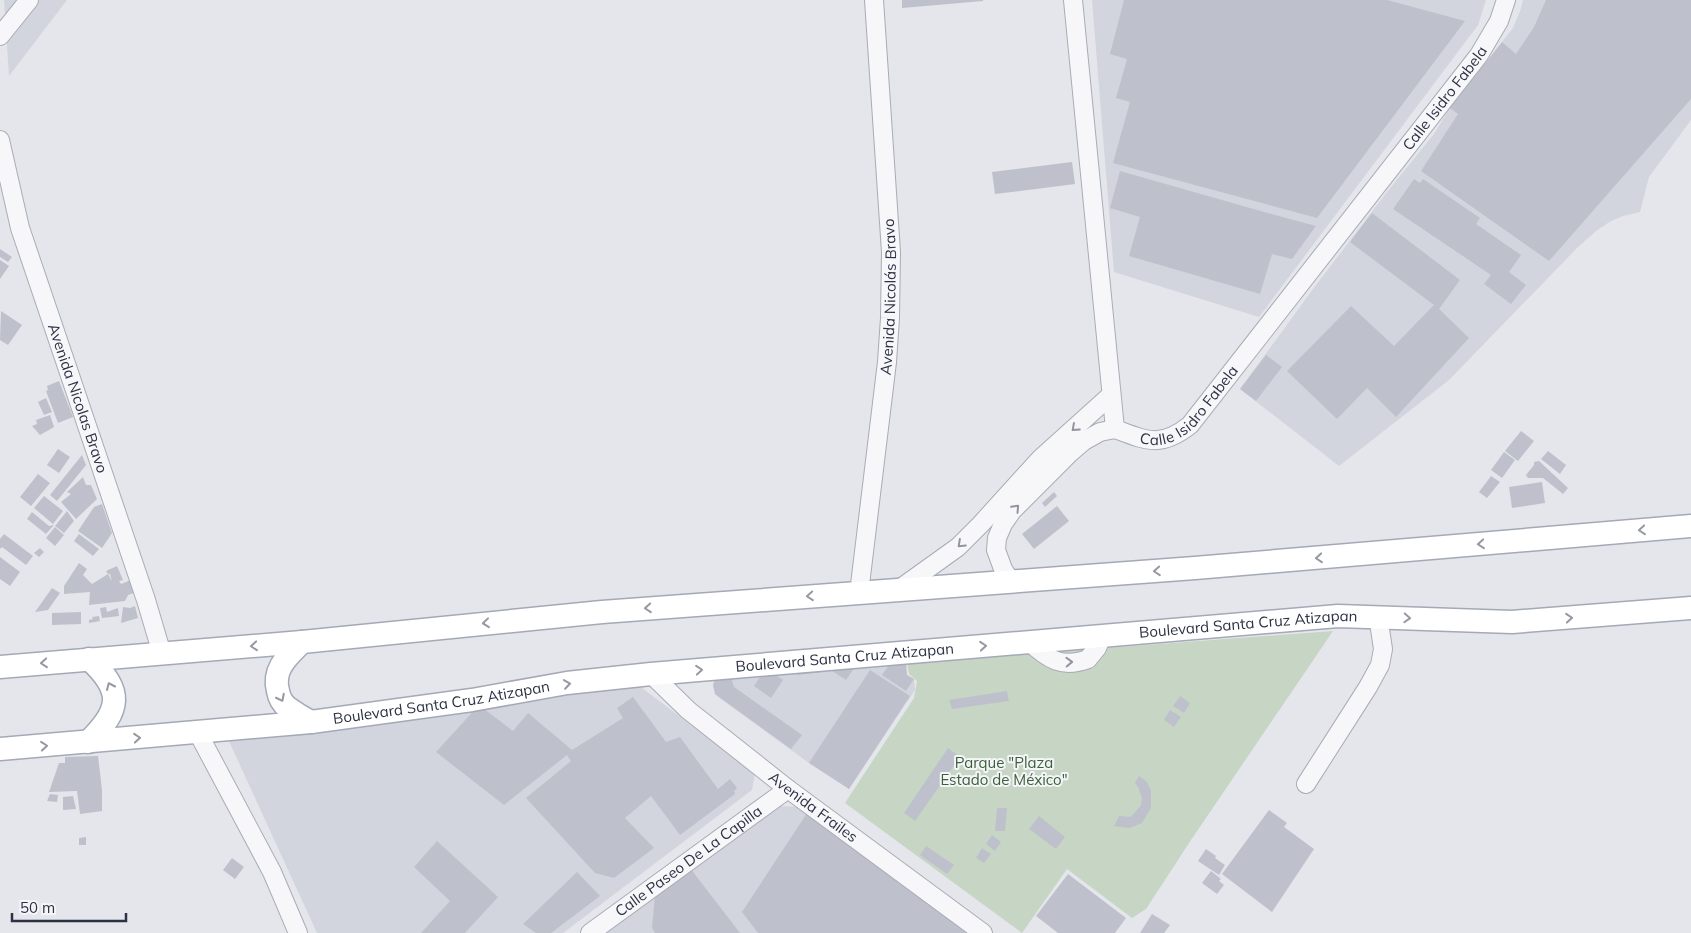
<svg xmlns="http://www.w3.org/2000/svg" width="1691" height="933" font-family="Mulish,sans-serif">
<rect width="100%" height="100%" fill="#e4e6eb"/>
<path fill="#d2d5dd" d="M4,0h63l-58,76z
M1092,0h394l-8,25 -219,292 -145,-45z
M1523,0h168v120l-42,57 -9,35 -17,4 -12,5 -15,10 -18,16 -129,133 -110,86 -99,-77 73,-100 74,-97 47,-58 16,-26 63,-80 7,-17z
M904,656l3,19 7,4 1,11 -66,99 -40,-26 -91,-66 -3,-3 -2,-9 2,-6z
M634,682l121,91 -3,17 -189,143h-246l-89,-194z
M774,806l37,1 165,126h-370z"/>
<path fill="#c7d5c5" d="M1333,631l-142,209 -45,69 -14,9 -65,-49 -45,64 -177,-130 69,-105 3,-17 -8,-7 -2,-11z"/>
<path fill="#bec1cb" d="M902,0h81v1l-81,7z
M1124,0h263l78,21 -148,197 -204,-55 17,-61 -14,-4 11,-39 -17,-5z
M1546,0h145v99l-142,162 -128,-90 37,-57 -8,-6 52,-66 14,12 18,-27z
M1072,162l3,22 -80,10 -3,-22z
M1120,171l155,44 41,11 -24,33 -20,-5 -12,40 -131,-38 11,-39 -30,-9z
M1414,179l6,4 3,-4 57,39 -4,6 45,31 -12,17 17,13 -15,19 -27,-20 7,-9 -98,-66z
M1372,213l88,67 -21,29 30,29 -73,79 -29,-29 -30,31 -50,-48 64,-65 43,40 40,-41 -84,-63z
M0,249l12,8 -4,5 -8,-5z
M0,260l9,6 -9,13z
M1,311l21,14 -14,20 -8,-5z
M1266,355l16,12 -26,34 -16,-12z
M59,381l14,36 -15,6 -12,-32 2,-1 -1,-4z
M46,398l6,14 -8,3 -6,-13z
M50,415l4,12 -14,8 -8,-9 5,-2 -1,-4z
M1521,431l13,10 -16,20 -13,-10z
M58,449l12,8 -11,16 -12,-8z
M1548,451l18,14 -6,9 -19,-15z
M1504,452l11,8 -13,18 -11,-8z
M82,455l4,10 -29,36 -7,-6z
M1539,461l29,27 -5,6 -20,-16h-15l-2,-3 8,-10v-3z
M38,474l12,9 -19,23 -11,-9z
M1491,476l9,6 -13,16 -8,-6z
M83,477l3,8h5l6,14 -21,20 -15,-17 10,-8 -4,-2z
M1542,482l3,21 -33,5 -3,-21z
M1054,492l3,4 -12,11 -3,-4z
M44,496l19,15 -10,13 -19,-16z
M102,504l10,29 -10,15 -24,-17 16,-24z
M1057,506l12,15 -35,28 -12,-15z
M67,511l7,10 -10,12 -9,-7z
M32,512l17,14 5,-1 -8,9 -19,-15z
M55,527l9,8 -9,11 -9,-8z
M4,534l29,22 -7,9 -24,-18 -2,2v-10z
M79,534l20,15 -6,7 -19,-15z
M40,548l4,4 -5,5 -5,-4z
M0,557l20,15 -10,14 -10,-7z
M79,563l8,6 -4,6 9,9 16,-10 4,7 -2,-7h-2l-2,-3 11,-5 6,14 -4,1 2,3 10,-4 5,12 -8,3 -3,6 -36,4 1,-13 -26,2v-8z
M52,588l8,5 -12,17 -13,2z
M135,606l3,12 -17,5 2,-16 7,1z
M106,607l1,5 11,-4 1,8 -17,2 -2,-10z
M81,612v12l-29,1v-12z
M99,616l1,5 -11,2v-3l4,-1 -1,-2z
M906,662l1,13 7,4 -8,12 -24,-16 7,-10z
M823,664l1,8 -27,3 -1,-9z
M857,664l-11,16 -20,-13z
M766,668l17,12 -12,18 -17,-12z
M870,670l40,26 -61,93 -40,-26z
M734,671l-2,10 2,6 68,48 -11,14 -76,-55 -2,-9 2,-6z
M1007,691l2,10 -57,8 -3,-9z
M1180,696l10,7 -6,10 -11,-7z
M633,697l33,45 14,-5 38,52 12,-10 7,9 -3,3 1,3 -55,41 -29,-39 -26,22 29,30 -40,30 -19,-5 -69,-75 45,-37 -4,-6 -63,50 -68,-53 43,-47 34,26 15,-18 44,37 51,-32 -6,-10z
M1170,710l11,7 -7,10 -10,-7z
M948,748l12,9 -45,64 -11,-8z
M98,756l4,34v21l-22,3 -3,-23 -28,1 10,-29h6v-6z
M1139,776l8,6 4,8v18l-9,15 -5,2 -8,3 -15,-2 5,-10 12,1 10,-12 1,-7 -4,-11 -3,-4z
M50,794l8,1 -1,7 -10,-1z
M73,796l3,13 -13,1v-13z
M811,807l165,126h-218l-16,-21z
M997,808h10l-2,23h-10z
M1269,810l18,13 -3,4 30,22 -42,63 -50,-38z
M1039,816l26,21 -9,12 -27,-20z
M992,835l9,7 -6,9 -9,-7z
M86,837v8h-7v-7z
M437,841l61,56 -33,36h-44l29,-32 -36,-34z
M926,846l28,19 -7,9 -27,-19z
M982,848l9,6 -7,9 -8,-5z
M1206,849l10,7 -1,2 10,7 -6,10 -21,-14z
M232,858l12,9 -9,12 -12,-9z
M690,868l50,65h-85l-3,-5 3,-33z
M1211,871l10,8 -2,2 5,4 -7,9 -15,-11z
M577,872l23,24 -49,37h-15l-13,-9z
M1068,874l58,44 -11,15h-57l-22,-17z
M1152,914l18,11 -6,8h-24z"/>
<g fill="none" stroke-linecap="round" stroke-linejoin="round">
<defs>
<g id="minor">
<path d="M1073,0l42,429"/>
<path d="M0,36l29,-36"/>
<path id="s1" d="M0,140l20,88 126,372 16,54"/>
<path id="s2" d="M1115,429c32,12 46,19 75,-4l289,-370 20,-34 7,-21"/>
<path d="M1011,582l-8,-13 -7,-19 1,-12 6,-14 9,-13 58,-58 14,-12 16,-9 15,-3"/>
<path d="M898,590l60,-43 23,-23 59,-65 71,-64"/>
<path id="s3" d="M859,593l28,-231 3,-44 1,-66 -17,-252"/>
<path d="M1029,642c20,17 32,27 59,17l9,-11 5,-12"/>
<path id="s4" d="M651,674l37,36 100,79 195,144"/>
<path d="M198,733l74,139 26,61"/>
<path d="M1306,784l62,-97 12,-22 3,-16 -5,-33"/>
<path id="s5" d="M590,933l198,-144"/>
</g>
<g id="major">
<path d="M302,642c-14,14 -30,27 -24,49 1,6 5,13 10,17 7,5 15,10 23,14"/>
<path d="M0,667l302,-25 300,-30 593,-44 496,-42"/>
<path d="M88,742c33,-32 36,-51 1,-83"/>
<path id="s6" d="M0,749l311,-27 161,-22 95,-17 84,-9 687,-58 174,6 179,-14"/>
</g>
</defs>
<use href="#minor" stroke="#a9acb6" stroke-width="20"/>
<use href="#major" stroke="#a3a9b7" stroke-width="25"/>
<use href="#minor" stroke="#f7f7fa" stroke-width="18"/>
<use href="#major" stroke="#fff" stroke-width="22"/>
</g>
<defs><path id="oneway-chevron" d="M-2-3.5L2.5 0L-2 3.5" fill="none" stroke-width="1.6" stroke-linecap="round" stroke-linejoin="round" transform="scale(1.25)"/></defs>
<g stroke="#92949f">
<use href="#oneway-chevron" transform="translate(1075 428) rotate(138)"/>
<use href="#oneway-chevron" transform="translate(1016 508) rotate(-47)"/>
<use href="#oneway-chevron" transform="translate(961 544) rotate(137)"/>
<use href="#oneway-chevron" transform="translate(1069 662) rotate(-2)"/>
</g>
<g stroke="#9698a2">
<use href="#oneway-chevron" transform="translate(1642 530) rotate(175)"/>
<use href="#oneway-chevron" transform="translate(1481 544) rotate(175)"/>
<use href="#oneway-chevron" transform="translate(1319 558) rotate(175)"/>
<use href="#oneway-chevron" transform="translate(1157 571) rotate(176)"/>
<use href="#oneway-chevron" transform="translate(810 596) rotate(176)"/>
<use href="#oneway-chevron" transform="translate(648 608) rotate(176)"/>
<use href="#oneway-chevron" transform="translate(1407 618) rotate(3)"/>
<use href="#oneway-chevron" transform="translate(1569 618) rotate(-5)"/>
<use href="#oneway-chevron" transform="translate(486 623) rotate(174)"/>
<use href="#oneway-chevron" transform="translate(254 646) rotate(175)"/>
<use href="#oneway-chevron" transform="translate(983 646) rotate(-5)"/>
<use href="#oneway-chevron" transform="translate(44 663) rotate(175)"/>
<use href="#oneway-chevron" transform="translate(699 670) rotate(-5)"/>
<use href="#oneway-chevron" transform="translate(567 684) rotate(-8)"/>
<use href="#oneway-chevron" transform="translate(110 686) rotate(-114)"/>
<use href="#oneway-chevron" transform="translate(281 698) rotate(63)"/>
<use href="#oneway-chevron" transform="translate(137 738) rotate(-5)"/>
<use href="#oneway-chevron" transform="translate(44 746) rotate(-5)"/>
</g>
<g text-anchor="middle" stroke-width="4" stroke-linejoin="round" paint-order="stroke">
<g font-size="15" fill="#2c3244" stroke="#f4f5f8">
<text dy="5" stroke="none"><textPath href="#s2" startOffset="495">Calle Isidro Fabela</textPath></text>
<text dy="5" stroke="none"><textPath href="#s3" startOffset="298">Avenida Nicolás Bravo</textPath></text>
<text dy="5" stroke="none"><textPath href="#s1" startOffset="270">Avenida Nicolas Bravo</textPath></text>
<text dy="5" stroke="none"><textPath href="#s2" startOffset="90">Calle Isidro Fabela</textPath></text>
<text dy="5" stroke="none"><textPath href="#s6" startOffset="1255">Boulevard Santa Cruz Atizapan</textPath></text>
<text dy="5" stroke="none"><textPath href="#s6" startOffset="850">Boulevard Santa Cruz Atizapan</textPath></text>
<text dy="5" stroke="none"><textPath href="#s6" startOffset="444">Boulevard Santa Cruz Atizapan</textPath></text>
<text dy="5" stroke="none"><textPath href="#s4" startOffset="210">Avenida Frailes</textPath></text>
<text dy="5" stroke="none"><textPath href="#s5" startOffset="122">Calle Paseo De La Capilla</textPath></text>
</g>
<g font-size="15" fill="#3c5f39" stroke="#f4f5f8">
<text x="1004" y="768">Parque "Plaza<tspan x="1004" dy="17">Estado de México"</tspan></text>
</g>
</g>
<path d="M12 913v8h114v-8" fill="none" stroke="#2c3244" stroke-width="2.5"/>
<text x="20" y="913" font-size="15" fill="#2c3244" stroke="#f4f5f8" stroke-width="4" paint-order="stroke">50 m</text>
</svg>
